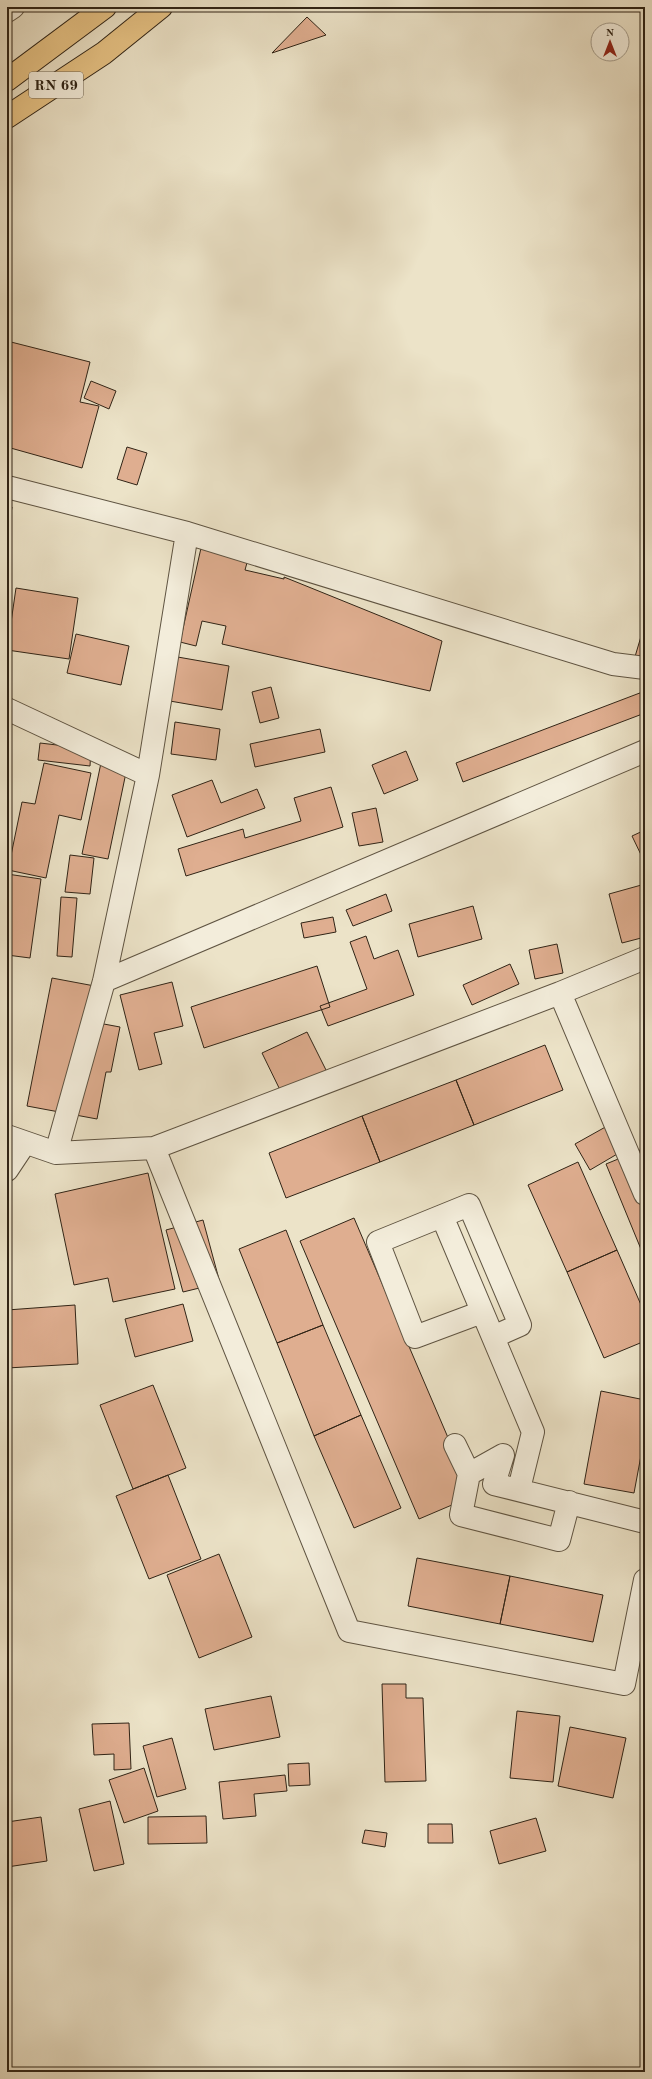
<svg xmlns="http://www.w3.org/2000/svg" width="652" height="2079" font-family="'Old Standard TT',serif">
<rect width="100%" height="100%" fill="#ece3c8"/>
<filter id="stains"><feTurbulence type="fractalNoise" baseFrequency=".005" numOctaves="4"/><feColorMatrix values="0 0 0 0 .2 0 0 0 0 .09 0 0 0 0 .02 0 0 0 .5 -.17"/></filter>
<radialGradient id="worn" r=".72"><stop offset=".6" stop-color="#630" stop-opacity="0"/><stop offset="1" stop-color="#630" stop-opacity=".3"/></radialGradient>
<path fill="#dfae90" stroke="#302416" d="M307,17l19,18 -54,18z
M7,341l83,21 -10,40 19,4 -17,62 -75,-21z
M91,381l25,10 -7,18 -25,-11z
M127,447l20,6 -10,32 -20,-6z
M7,506l5,1 -5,31z
M201,548l47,11 -3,11 39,9v-2l158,64 -12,50 -208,-47 4,-18 -24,-5 -6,25 -16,-4z
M16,588l62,10 -9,61 -62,-9z
M645,623v40l-11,-3z
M76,634l53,12 -8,39 -54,-12z
M172,656l57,10 -7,44 -58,-10z
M271,687l8,31 -19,5 -8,-31z
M645,691v22l-182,69 -7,-19z
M175,722l45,7 -4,31 -45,-6z
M320,729l5,23 -70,15 -5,-23z
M40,743l51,6 -1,17 -52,-6z
M406,751l12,29 -34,14 -12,-29z
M102,758l26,5 -20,96 -26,-5z
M44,763l47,10 -10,47 -22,-5 -13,63 -38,-8 14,-68 13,2z
M212,780l9,23 36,-14 8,19 -78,29 -15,-42z
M331,787l12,40 -157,49 -8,-27 65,-20 2,9 56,-17 -7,-23z
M376,808l7,34 -24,4 -7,-33z
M645,830v30l-1,1 -12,-25z
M70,855l24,3 -4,36 -25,-2z
M7,874l34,5 -11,79 -23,-3z
M645,884v53l-23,6 -13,-49z
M386,894l6,17 -39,15 -7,-16z
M61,897l16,1 -5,59 -15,-1z
M473,906l9,33 -64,18 -9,-33z
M333,917l3,15 -32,6 -3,-15z
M366,936l8,23 24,-9 16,45 -86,31 -8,-20 47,-17 -17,-47z
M557,944l6,29 -28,6 -6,-29z
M510,964l9,20 -47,21 -9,-20z
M317,966l13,41 -126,41 -13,-41z
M52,978l48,9 -7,35 27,5 -9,45h-5l-9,47 -70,-13z
M172,982l11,44 -29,7 8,31 -23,6 -19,-75z
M307,1032l20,40 -45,22 -20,-41z
M545,1045l18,45 -89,35 -18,-45z
M456,1080l18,45 -94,37 -18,-46z
M362,1116l18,46 -94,36 -17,-45z
M609,1125l15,25 -34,20 -15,-26z
M645,1148v111l-39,-95z
M578,1162l39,88 -50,22 -39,-87z
M148,1173l27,116 -62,13 -5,-24 -34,7 -19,-91z
M354,1218l119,278 -54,23 -119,-278z
M203,1220l17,63 -37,9 -17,-62z
M286,1230l37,95 -46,18 -38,-94z
M617,1250l28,64v27l-41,17 -37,-86z
M183,1304l10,37 -58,16 -10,-38z
M75,1305l3,59 -71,4v-58z
M323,1325l38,90 -47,21 -37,-93z
M153,1385l33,83 -53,21 -33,-84z
M601,1391l44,9v34l-11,59 -50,-9z
M361,1415l40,93 -47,20 -40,-92z
M168,1475l33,84 -52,20 -33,-83z
M219,1554l33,83 -53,21 -32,-83z
M417,1558l93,18 -10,48 -92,-18z
M510,1576l93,19 -10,47 -93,-18z
M382,1684h24v14h17l3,83 -41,1z
M271,1696l9,41 -66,13 -9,-41z
M517,1711l43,5 -7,66 -43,-4z
M129,1723l2,46 -17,1v-16l-20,1 -2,-31z
M570,1727l56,11 -13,60 -55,-12z
M172,1738l14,51 -29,8 -14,-51z
M309,1763l1,22 -21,1 -1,-22z
M144,1768l14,43 -34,12 -15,-43z
M285,1775l2,16 -33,3 2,22 -33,3 -4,-37z
M110,1801l14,63 -30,7 -15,-62z
M206,1816l1,27 -59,1v-27z
M41,1817l6,44 -40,6v-45z
M536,1818l10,33 -47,13 -9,-33z
M428,1824h24l1,19h-25z
M365,1830l22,3 -2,14 -23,-4z"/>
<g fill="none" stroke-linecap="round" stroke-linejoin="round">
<defs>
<path id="street" d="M7,11l6,-4
M7,487l180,46 426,131 32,4
M7,709l141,66 -44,206 -48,172
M148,775l39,-242
M104,981l541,-230
M560,993l85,-35
M7,1136l49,17 98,-5 406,-155 85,201
M154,1148l195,483 275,53 21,-104
M7,1170l18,-27
M442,1216l91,216 -14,57
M482,1312l-67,25 -37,-95 91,-37 51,120 -27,12
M455,1445l14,29
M569,1502l-10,38 -98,-25 8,-41 34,-19 -9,29 151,38"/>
<path id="primary" d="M7,80l98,-73
M7,117l97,-64 57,-46"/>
</defs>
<use href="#street" stroke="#5f5442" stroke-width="24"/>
<use href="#primary" stroke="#302416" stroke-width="24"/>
<use href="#street" stroke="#f3eddb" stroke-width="22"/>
<use href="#primary" stroke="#e6c284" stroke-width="22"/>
</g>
<g text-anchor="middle" stroke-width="3" stroke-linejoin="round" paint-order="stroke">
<rect fill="#f3eddb" stroke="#6a6051" stroke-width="1" x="29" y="72" width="54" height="26" rx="3"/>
<g font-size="15" font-weight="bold" fill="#302416">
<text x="56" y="90">RN 69</text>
</g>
</g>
<rect width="652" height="2079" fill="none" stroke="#ece3c8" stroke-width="24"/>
<rect x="8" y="8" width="636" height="2063" fill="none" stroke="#302416" stroke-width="2"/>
<rect x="12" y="12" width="628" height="2055" fill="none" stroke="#302416"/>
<g transform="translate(610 42)"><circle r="19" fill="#f3eddb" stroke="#a59d8c"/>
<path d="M0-3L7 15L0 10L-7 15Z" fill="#8f2418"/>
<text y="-6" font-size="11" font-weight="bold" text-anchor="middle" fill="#302416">N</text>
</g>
<rect width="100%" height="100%" filter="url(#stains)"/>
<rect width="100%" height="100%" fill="url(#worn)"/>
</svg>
